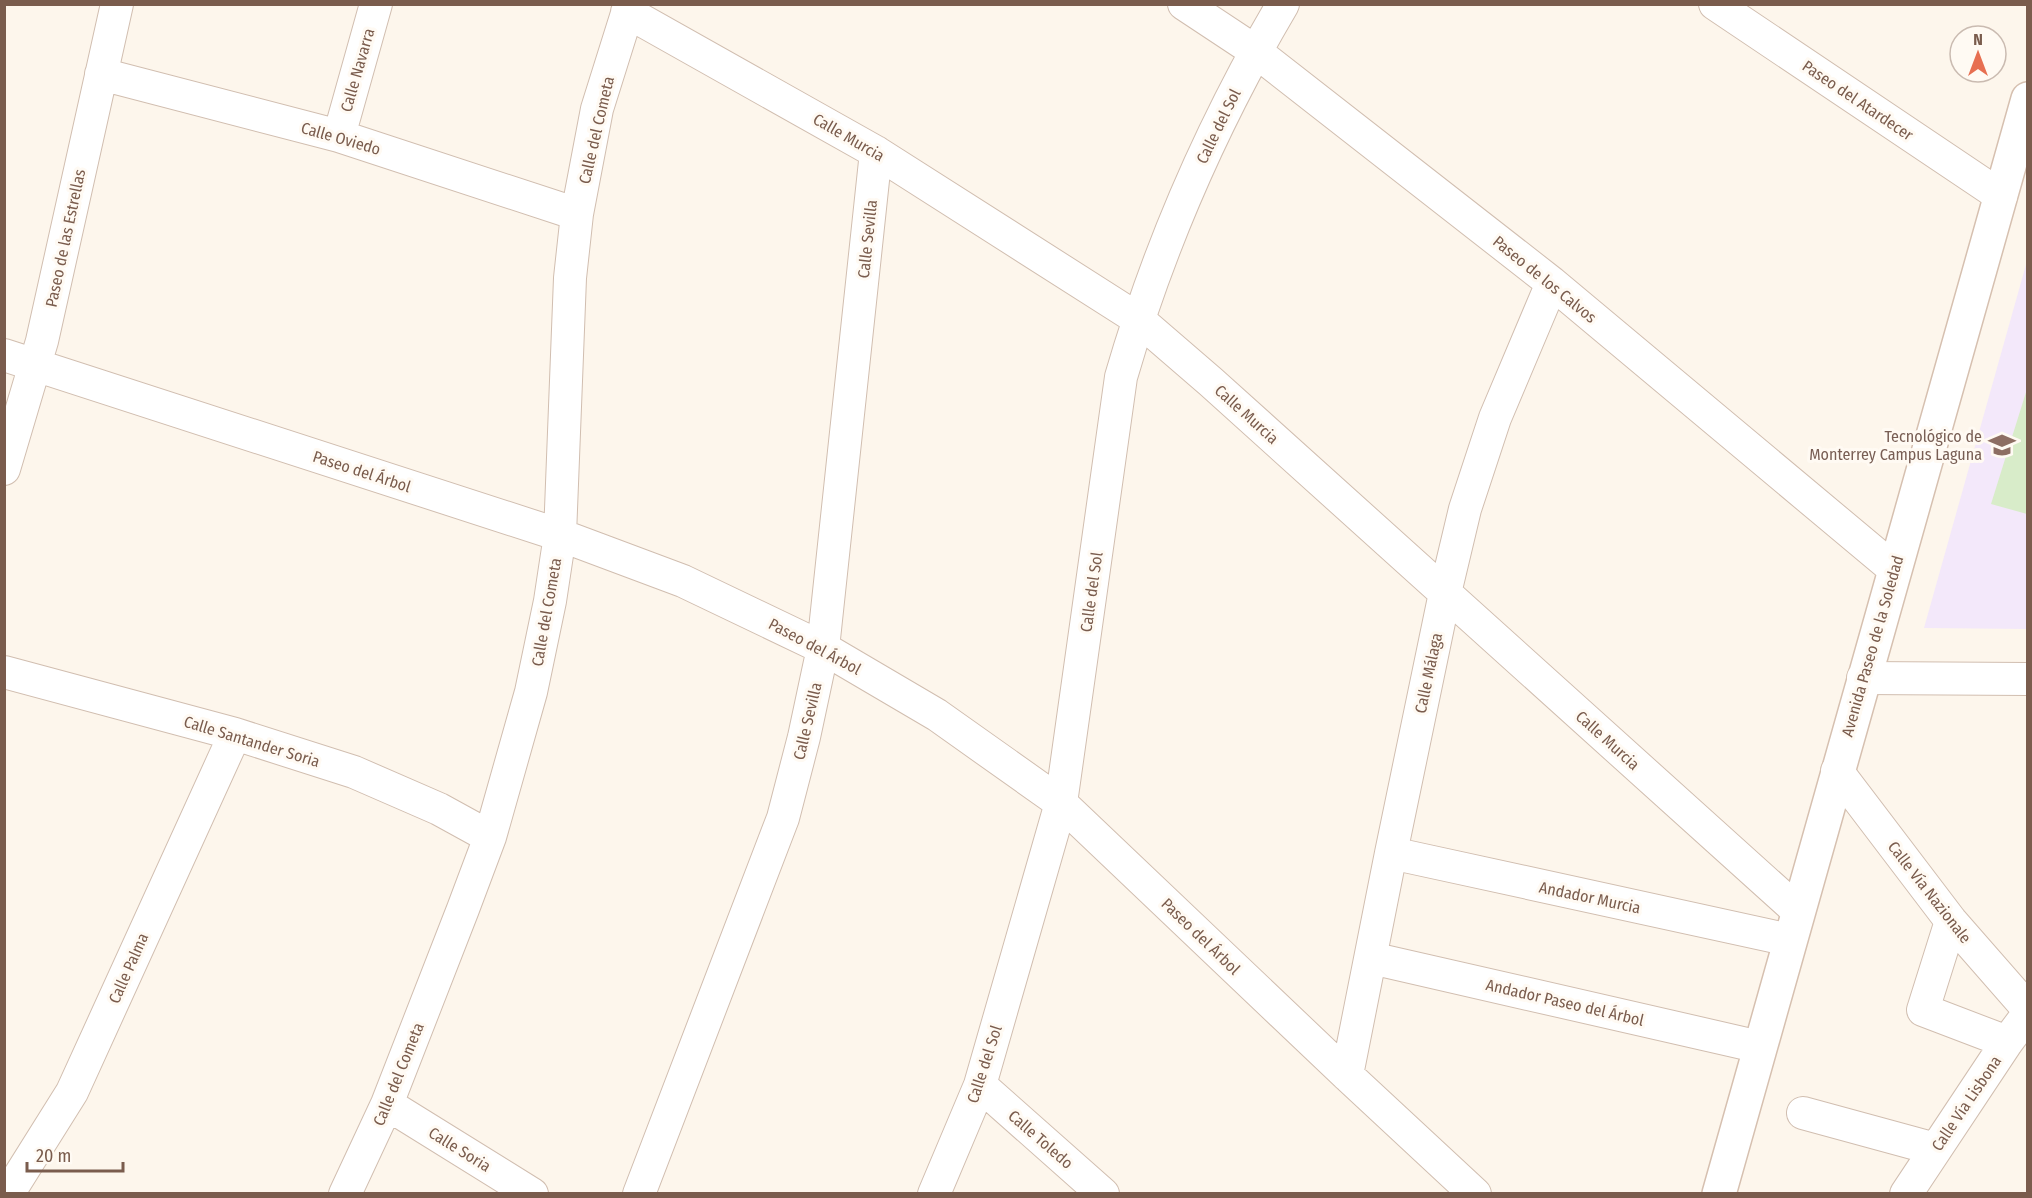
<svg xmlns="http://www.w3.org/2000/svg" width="2032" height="1198" font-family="'Fira Sans Condensed',sans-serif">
<rect width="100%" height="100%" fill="#fdf6ec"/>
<path fill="#f3e8fa" d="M2027,261v368l-103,-1z"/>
<path fill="#d8ecc9" d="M2027,389h1l-1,125 -36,-10z"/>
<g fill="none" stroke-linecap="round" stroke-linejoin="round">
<defs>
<path id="street" d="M1184,4l71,47 297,232 342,286
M1715,4l286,192
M627,12l249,140 262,167 73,63 587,529
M101,74l238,62 238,78
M339,136l37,-132
M4,355l556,180 123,46 140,67 114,67 124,88 286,272 128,119
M4,469l38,-128 75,-337
M4,672l231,62 119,38 85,37 51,28
M1863,678l165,1
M1837,771l114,150 77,88
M1391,853l399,87
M1951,921l-28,89 84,32
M1371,958l389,89
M1347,1075l44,-222 54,-260 20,-84 30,-91 57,-135
M980,1085l123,109
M387,1104l145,90
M1803,1113l132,36
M8,1194l64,-102 163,-358
M345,1194l42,-90 76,-195 27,-72 41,-145 19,-91 10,-66 10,-257 7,-64 20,-105 33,-105
M639,1194l144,-376 21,-81 19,-89 53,-496
M934,1194l46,-109 81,-282 60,-426c38,-131 93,-256 162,-373
M1906,1194l101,-152 21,-28"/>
<path id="secondary" d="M1719,1194l309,-1095"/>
</defs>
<use href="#street" stroke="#d1beb0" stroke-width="34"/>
<use href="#secondary" stroke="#d6c0b0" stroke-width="36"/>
<use href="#street" stroke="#fff" stroke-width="32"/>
<use href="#secondary" stroke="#fff" stroke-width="33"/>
</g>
<defs>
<symbol id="university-bare" viewBox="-9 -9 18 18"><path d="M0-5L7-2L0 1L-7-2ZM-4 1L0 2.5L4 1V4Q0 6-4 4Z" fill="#8d6e63" stroke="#fffaf3" stroke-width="2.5" paint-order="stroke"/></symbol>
</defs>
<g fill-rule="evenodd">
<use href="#university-bare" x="1983" y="426" width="38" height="38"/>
</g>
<g text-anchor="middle" stroke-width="6" stroke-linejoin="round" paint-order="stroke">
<g font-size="16" fill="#7a5c4d" stroke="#fffaf3">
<text transform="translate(357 70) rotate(-74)" y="6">Calle Navarra</text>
<text transform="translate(1858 100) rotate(34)" y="6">Paseo del Atardecer</text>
<text transform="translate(1218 126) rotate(-64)" y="6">Calle del Sol</text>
<text transform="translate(596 130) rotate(-77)" y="6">Calle del Cometa</text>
<text transform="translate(849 137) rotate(30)" y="6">Calle Murcia</text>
<text transform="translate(341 138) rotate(16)" y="6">Calle Oviedo</text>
<text transform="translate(65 238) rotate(-78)" y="6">Paseo de las Estrellas</text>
<text transform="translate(867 239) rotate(-84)" y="6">Calle Sevilla</text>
<text transform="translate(1545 279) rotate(39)" y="6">Paseo de los Calvos</text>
<text transform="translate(1247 414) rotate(42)" y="6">Calle Murcia</text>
<text transform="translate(362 471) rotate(18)" y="6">Paseo del Árbol</text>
<text transform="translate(1091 592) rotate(-82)" y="6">Calle del Sol</text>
<text transform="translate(546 612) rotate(-80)" y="6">Calle del Cometa</text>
<text transform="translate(815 646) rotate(28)" y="6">Paseo del Árbol</text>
<text transform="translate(1872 646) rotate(-74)" y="6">Avenida Paseo de la Soledad</text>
<text transform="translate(1428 673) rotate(-78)" y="6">Calle Málaga</text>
<text transform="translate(807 721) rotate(-77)" y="6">Calle Sevilla</text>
<text transform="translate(1608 740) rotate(42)" y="6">Calle Murcia</text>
<text transform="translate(252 741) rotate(17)" y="6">Calle Santander Soria</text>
<text transform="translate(1930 892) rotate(52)" y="6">Calle Vía Nazionale</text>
<text transform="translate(1590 897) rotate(12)" y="6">Andador Murcia</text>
<text transform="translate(1201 936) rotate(44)" y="6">Paseo del Árbol</text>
<text transform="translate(128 968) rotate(-66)" y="6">Calle Palma</text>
<text transform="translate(1565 1002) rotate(13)" y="6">Andador Paseo del Árbol</text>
<text transform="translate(984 1064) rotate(-72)" y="6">Calle del Sol</text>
<text transform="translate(398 1074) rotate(-68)" y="6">Calle del Cometa</text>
<text transform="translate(1966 1103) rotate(-56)" y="6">Calle Vía Lisbona</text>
<text transform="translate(1041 1139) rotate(41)" y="6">Calle Toledo</text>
<text transform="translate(460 1149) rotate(32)" y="6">Calle Soria</text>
</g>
<g font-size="16" fill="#785e54" stroke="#fffaf3" text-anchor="end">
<text x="1982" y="442">Tecnológico de<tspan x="1982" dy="18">Monterrey Campus Laguna</tspan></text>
</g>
</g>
<rect width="2032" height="1198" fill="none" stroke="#7a5c4d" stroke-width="12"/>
<g transform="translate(1978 54)"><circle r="28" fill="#fffaf3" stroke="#cabbb1" stroke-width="1.5"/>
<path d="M0-4.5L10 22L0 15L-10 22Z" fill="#e76f51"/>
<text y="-9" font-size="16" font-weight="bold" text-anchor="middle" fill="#7a5c4d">N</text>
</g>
<path d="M27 1162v9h96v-9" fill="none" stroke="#7a5c4d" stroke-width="3"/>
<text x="36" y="1162" font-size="18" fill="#7a5c4d" stroke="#fffaf3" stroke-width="4.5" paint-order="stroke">20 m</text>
</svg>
